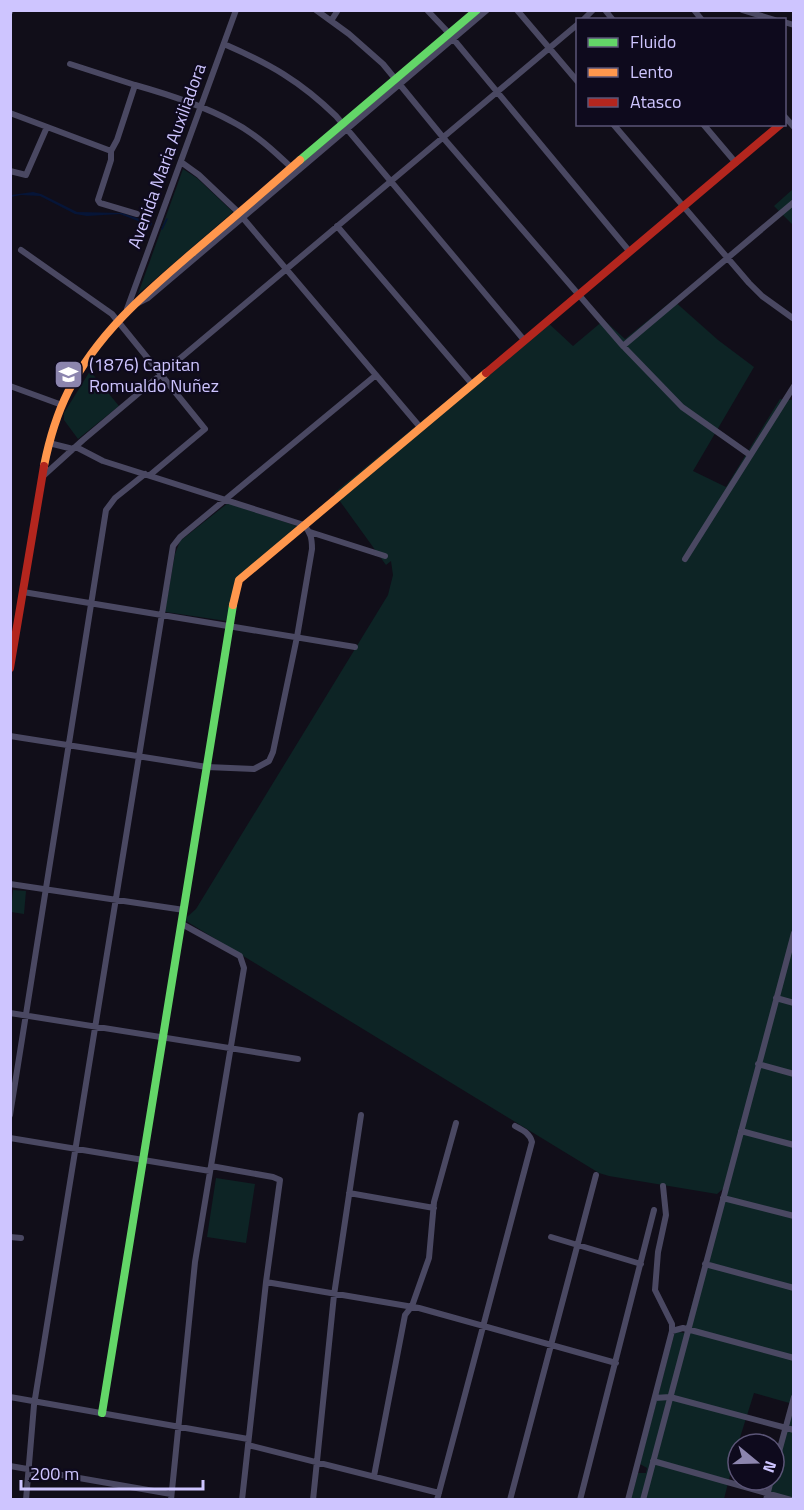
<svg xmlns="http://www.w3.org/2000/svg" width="804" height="1510" font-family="'Titillium Web',sans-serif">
<rect width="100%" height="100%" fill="#110e19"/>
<path fill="#0d2425" d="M183,169l14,9 36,34 -95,82z
M793,189v36l-19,-19z
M673,300l45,40 36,27 -61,104 33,16 54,-88 13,1v1099h-28l6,-19h3v-11l19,-65 -39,-11 -16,51 -14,55h-93l7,-26h8l1,-5 -7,-4 35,-133 9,2 40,-145 -7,6 -108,-18 -10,-3 -413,-252 1,-4 9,-8 192,-314 5,-20 -2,-14 -5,4 -52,-72 211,-173 28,26 31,-26 21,19z
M90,371l29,35 -41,33 -14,-19v-7z
M228,503l69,23 -59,51 -12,44 -60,-9 -1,-1 10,-57 5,-13z
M13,890l13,1 -2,23 -13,-2z
M216,1178l39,6 -9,59 -39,-6z"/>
<path fill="#061538" d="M33,192l8,2 36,18 45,1 30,10 -1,3 -31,-12 -33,2 -12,-2 -35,-18 -19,-1 -10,2v-2z"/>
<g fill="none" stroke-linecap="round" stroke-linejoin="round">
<path stroke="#061538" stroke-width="1.5" d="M162,229l5,-10"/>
<path stroke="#4a4862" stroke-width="6" d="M316,10l33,24 34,30 63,77 177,205 59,61 68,48
M427,10l18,19 185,223
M517,10l61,72
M605,10l8,10
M694,10l8,10
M742,10l33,10
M10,12l1,-2
M583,20l10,-10
M331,21l7,-11
M784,22l10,3
M224,44c46,20 76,37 112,72l188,224
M70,64l65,21
M10,113l101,38 6,-11 18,-55c32,9 67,20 96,36 24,12 44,31 63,49
M784,116l10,11
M613,124l136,159 13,13 32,23
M703,124l33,39
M111,151v9l-13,40 2,3 37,11
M181,162l18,13 38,36 183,216
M10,171l16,4 21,-48
M337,226l135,158
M21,250l91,64 93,115 -55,46
M136,304l12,-6 339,-288
M127,309l109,-299
M623,346l171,-144
M10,386l52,19
M49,443l24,6
M42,477l41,-37 495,-416
M310,532l75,24
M685,559l109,-173
M23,592l332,55
M10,736l197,31 47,2 15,-8 4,-9 24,-115 15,-88c0,-10 -1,-16 -8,-24l-201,-64 -27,-14
M10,884l174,26
M776,998l18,5
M10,1013l288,46
M758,1064l36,10
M10,1115l96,-605 9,-12 30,-24
M741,1131l53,14
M10,1138l200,33
M211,1166l62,11 7,3 -14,102 -24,218
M349,1193l85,15
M723,1198l71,18
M10,1237l11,1
M551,1237l90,27
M705,1264l89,24
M266,1282l153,26 197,55
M672,1331l11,-3 111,30
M10,1397l238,42
M655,1398l15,-1 124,33
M248,1445l191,48
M653,1461l138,39
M10,1466l161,28
M774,1470l20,-73
M374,1476l31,-161 7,-9 17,-48 5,-56 22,-79
M26,1500l8,-95 139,-859 7,-9 196,-162
M171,1500l24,-238 49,-294 -4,-12 -58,-32
M313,1500l21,-205 27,-180
M437,1500l95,-358c-2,-9 -10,-12 -17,-16
M510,1500l86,-325
M580,1500l74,-290
M628,1500l44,-169v-7l-17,-34 3,-38 8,-37 -3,-29
M643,1500l151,-567
M766,1500l5,-20"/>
<path stroke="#63d668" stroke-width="8" d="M300,160l177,-150
M102,1413l131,-808"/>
<path stroke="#ff974d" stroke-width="8" d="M44,466c5,-25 12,-50 24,-74 30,-60 81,-102 131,-145 34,-29 68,-58 101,-87
M233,605l6,-25 247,-207"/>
<path stroke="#b3261e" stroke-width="8" d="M486,373l295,-249
M10,668l34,-202"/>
</g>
<defs>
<symbol id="school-square" viewBox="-11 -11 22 22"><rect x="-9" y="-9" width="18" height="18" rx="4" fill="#8c85ae" stroke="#0e0a1d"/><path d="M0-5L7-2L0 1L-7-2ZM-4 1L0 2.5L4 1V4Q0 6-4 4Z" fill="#fff"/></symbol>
</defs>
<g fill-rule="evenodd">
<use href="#school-square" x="52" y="358" width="33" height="33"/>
</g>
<g text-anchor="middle" stroke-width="4.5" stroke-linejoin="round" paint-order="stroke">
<g font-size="18" fill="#cec5ff" stroke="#0e0a1d">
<text transform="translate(167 156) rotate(-70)" y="6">Avenida Maria Auxiliadora</text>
</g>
<g font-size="18" fill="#cec5ff" stroke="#0e0a1d" text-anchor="start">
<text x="89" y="371">(1876) Capitan<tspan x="89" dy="21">Romualdo Nuñez</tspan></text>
</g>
</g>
<rect width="804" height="1510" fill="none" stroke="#cec5ff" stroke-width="24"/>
<rect x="576" y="18" width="210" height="108" fill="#0e0a1d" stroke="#5b5577" stroke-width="1.5"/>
<rect x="588" y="38" width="30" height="9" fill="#63d668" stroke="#5b5577" stroke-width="1.5"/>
<text x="630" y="48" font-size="18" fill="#cec5ff">Fluido</text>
<rect x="588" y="68" width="30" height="9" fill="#ff974d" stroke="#5b5577" stroke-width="1.5"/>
<text x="630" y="78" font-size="18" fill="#cec5ff">Lento</text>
<rect x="588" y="98" width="30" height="9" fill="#b3261e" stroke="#5b5577" stroke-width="1.5"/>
<text x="630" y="108" font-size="18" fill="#cec5ff">Atasco</text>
<g transform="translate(756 1462) rotate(109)"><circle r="28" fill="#0e0a1d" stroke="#5b5577" stroke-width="1.5"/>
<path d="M0-4.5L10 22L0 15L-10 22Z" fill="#8c85ae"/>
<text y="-9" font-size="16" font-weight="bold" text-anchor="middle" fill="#cec5ff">N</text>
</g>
<path d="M21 1480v9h182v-9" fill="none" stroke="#cec5ff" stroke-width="3"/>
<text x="30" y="1480" font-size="18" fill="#cec5ff" stroke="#0e0a1d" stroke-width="4.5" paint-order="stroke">200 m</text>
</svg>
